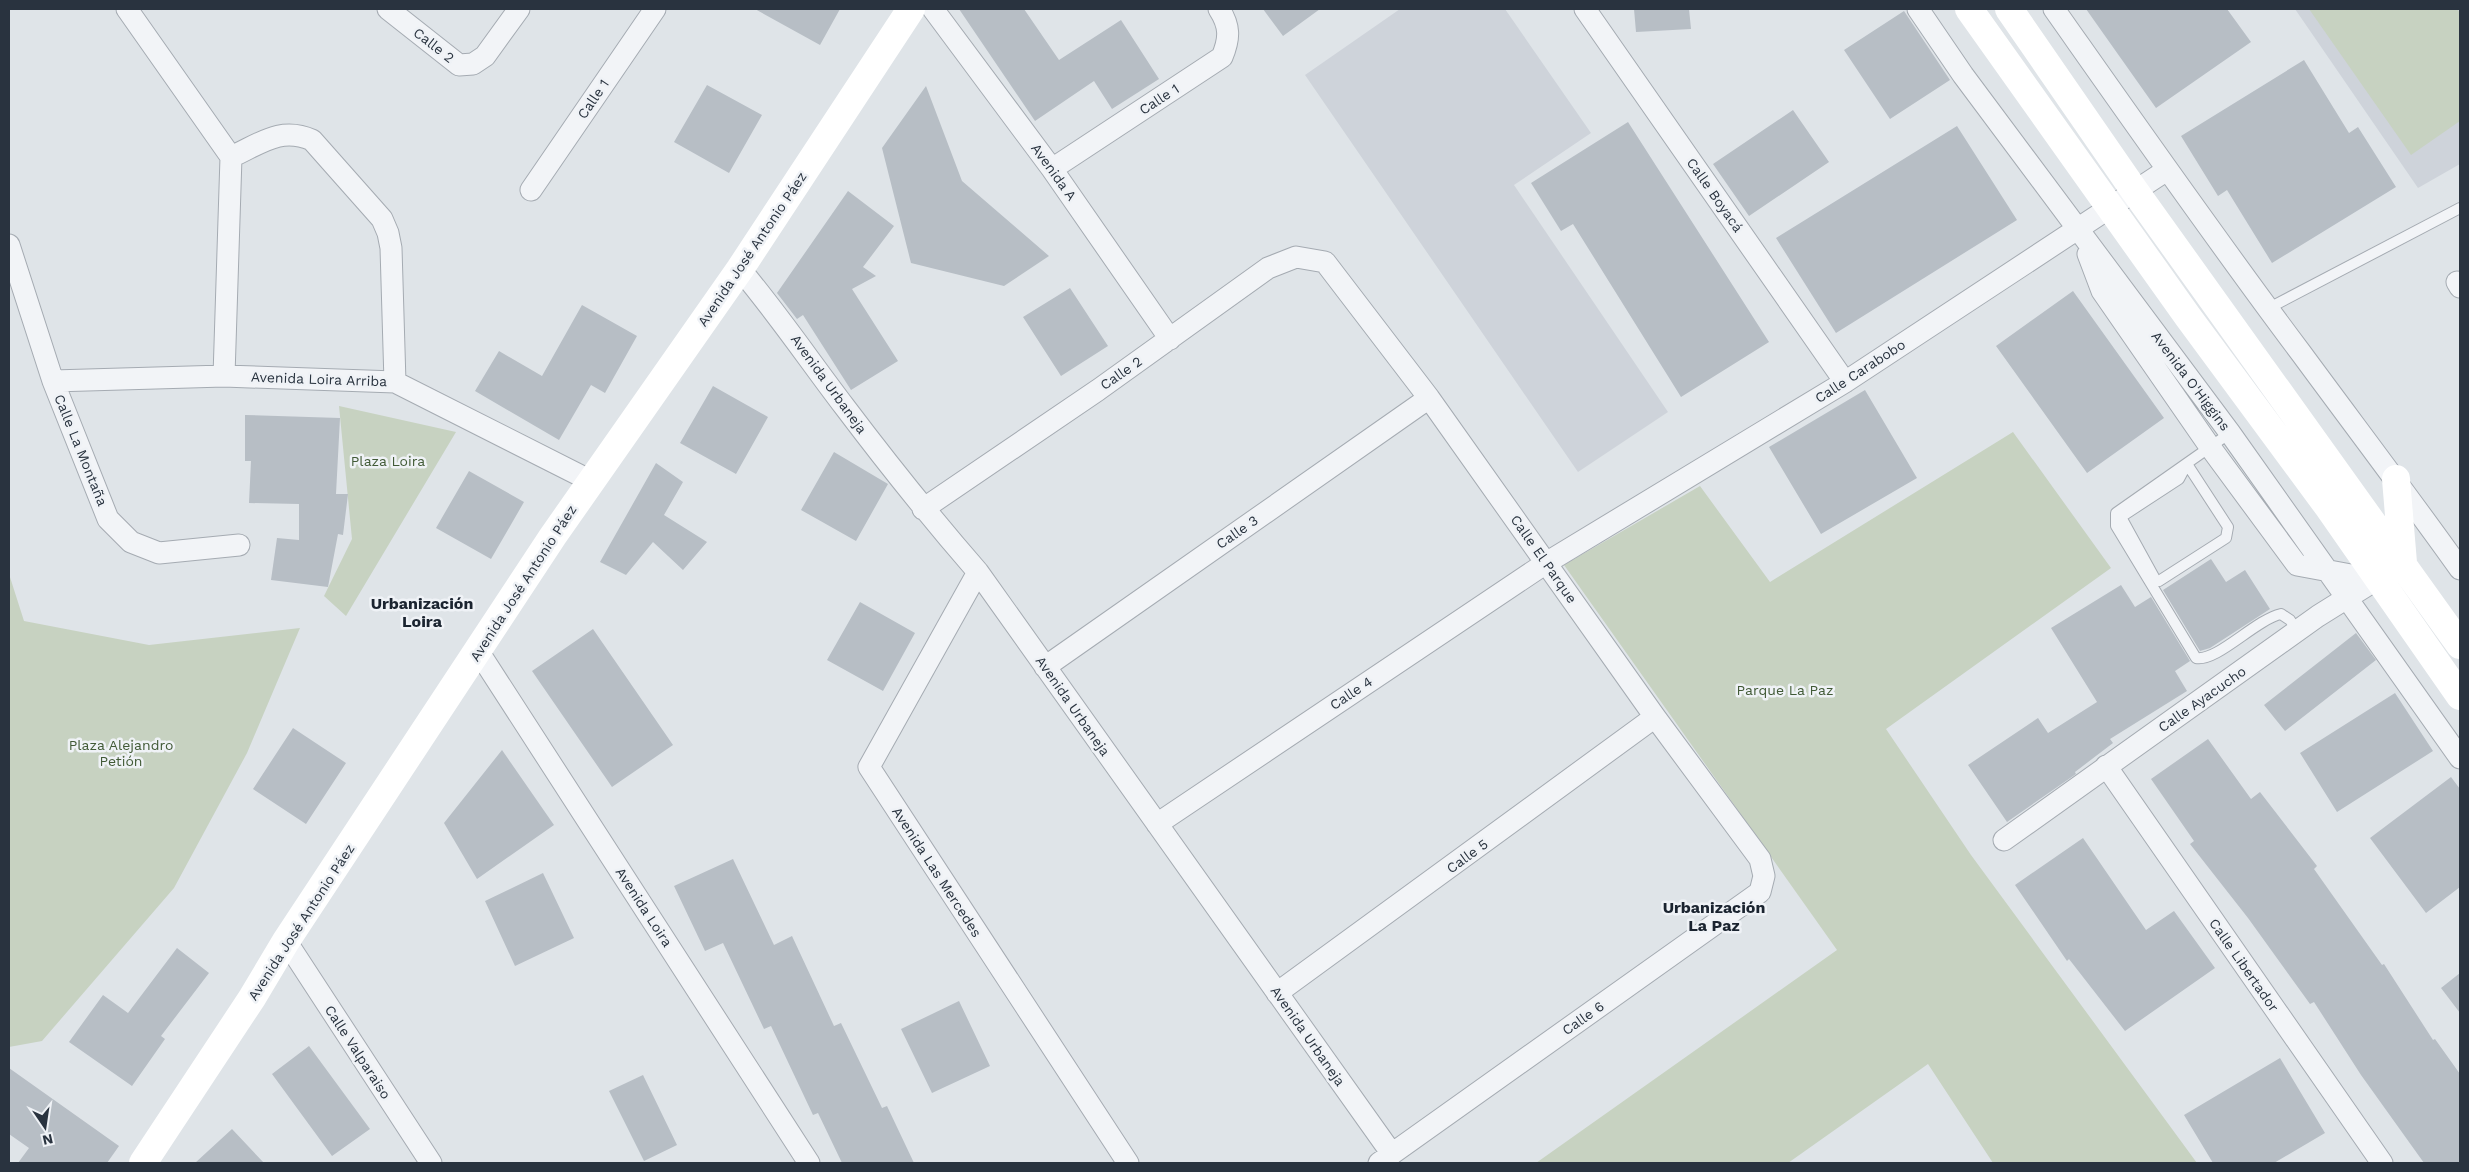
<svg xmlns="http://www.w3.org/2000/svg" width="2469" height="1172" font-family="'Work Sans',sans-serif">
<rect width="100%" height="100%" fill="#dfe4e8"/>
<path fill="#ced3da" d="M1400,9h105l86,124 -77,52 154,227 -90,60 -273,-397z
M2295,9h165v155l-42,24z"/>
<path fill="#c7d2c1" d="M2309,9h148l3,4v108l-49,34z
M339,406l117,26 -110,184 -22,-20 28,-57z
M2013,432l98,136 -225,161 85,126 226,308h-204l-65,-99 -140,99h-252l301,-213 -273,-385 136,-79 70,96z
M9,574l15,47 125,24 151,-17 -53,125 -73,135 -132,153 -33,6z"/>
<path fill="#b7bec5" d="M755,9h85l-20,36z
M959,9h65l35,51 62,-40 38,59 -47,30 -18,-28 -59,40z
M1263,9h57l-37,27z
M1634,9h55l2,20 -55,3z
M2086,9h141l24,33 -95,66z
M1904,11l46,69 -60,39 -46,-69z
M2304,60l45,73 9,-6 38,60 -124,76 -45,-73 -9,6 -37,-60z
M707,85l55,30 -33,58 -55,-31z
M926,86l36,95 87,75 -45,30 -93,-23 -29,-115z
M1793,110l36,52 -80,54 -36,-52z
M1628,122l141,220 -88,55 -108,-173 -12,7 -30,-48z
M1957,126l60,94 -181,113 -60,-95z
M848,191l46,35 -31,41 13,9 -24,13 46,72 -47,29 -48,-75 -6,4 -20,-26z
M1070,288l38,58 -47,30 -38,-59z
M2073,291l91,127 -77,55 -91,-127z
M582,305l55,31 -32,57 -14,-8 -32,55 -84,-49 24,-40 43,25z
M713,386l55,31 -32,57 -56,-31z
M1865,390l52,88 -96,56 -52,-87z
M245,415l95,3 -4,76h12l-5,41 -5,-1 -10,53 -57,-7 6,-42 22,2v-36l-50,-1 2,-42h-6z
M834,452l54,32 -32,57 -55,-31z
M656,463l27,19 -19,33 43,27 -24,28 -30,-28 -27,33 -26,-13z
M469,471l55,31 -33,57 -55,-31z
M2211,559l15,23 19,-12 25,39 -60,39 -10,3 -37,-61z
M2121,585l14,22 16,-10 39,64 -15,10 12,20 -77,48 3,4 -38,29 1,2 -69,48 -39,-57 70,-47 10,15 49,-31 -46,-74z
M860,602l55,31 -32,58 -56,-31z
M593,629l80,116 -61,42 -80,-116z
M2356,633l20,27 -91,71 -21,-26z
M2395,693l38,58 -96,61 -37,-59z
M293,728l53,35 -40,61 -53,-35z
M2208,739l43,60 9,-7 57,74 -3,3 68,96 2,-1 49,76 2,-1 25,35v89h-36l-63,-88 -47,-73 -4,2 -62,-86 -58,-74 4,-3 -43,-62z
M502,750l52,75 -77,54 -33,-56z
M2451,777l9,12v98l-34,26 -56,-75z
M2083,838l63,92 28,-19 41,57 -90,63 -56,-72 -2,2 -52,-76z
M733,859l41,86 18,-9 42,90 7,-3 41,85 5,-2 27,57h-72l-24,-50 -5,2 -42,-89 -7,3 -41,-86 -18,8 -31,-65z
M543,873l31,65 -59,28 -30,-65z
M177,948l32,25 -48,63 4,3 -33,47 -63,-44 34,-47 25,18z
M2460,973v40l-19,-25z
M959,1001l31,65 -58,27 -31,-64z
M309,1046l61,83 -38,27 -60,-82z
M2280,1058l45,75 -51,30h-61l-29,-48z
M9,1068l110,78 -12,17h-89l11,-15 -20,-14z
M643,1075l34,70 -33,16 -35,-70z
M232,1129l32,34h-69z"/>
<g fill="none" stroke-linecap="round" stroke-linejoin="round">
<defs>
<path id="lane" d="M2269,308l191,-100
M2230,433l-114,80v13l80,132c21,4 59,-38 85,-44l9,6 8,12
M2187,464l41,63 -2,11 -67,43 -4,-2 -33,-60 2,-4 55,-36z"/>
<path id="street" d="M127,9l104,148 -7,219
M388,9l71,56 14,-1 12,-8 34,-47
M933,9l119,160 118,170
M1585,9l260,373
M1918,9l45,66 267,358 230,325
M2054,9c81,115 162,231 247,344 53,72 107,143 159,216
M231,157c29,-13 49,-31 81,-17l70,79 6,14 3,15 4,134
M1052,169l170,-112c8,-19 8,-31 -3,-48
M531,190l124,-181
M9,245l44,136 55,138 23,23 28,11 80,-8
M2088,254l14,37 108,156 87,118 81,15
M740,269c37,44 69,91 104,137 43,57 87,112 134,166l414,582
M2457,282l3,5
M53,381l171,-5 171,6 196,99
M923,509l175,-119 170,-122 28,-11 29,5 104,136 226,319 105,142 4,17 -4,16 -381,271
M978,572l-109,195 259,396
M478,651l331,512
M1045,667l384,-269
M2106,766l276,397
M1157,824l389,-261 299,-181 322,-212
M2004,840l314,-224 72,-45
M286,941l145,222
M1277,993l378,-276"/>
</defs>
<use href="#lane" stroke="#a5abb2" stroke-width="12"/>
<use href="#street" stroke="#a5abb2" stroke-width="23"/>
<use href="#lane" stroke="#f2f4f7" stroke-width="10"/>
<use href="#street" stroke="#f2f4f7" stroke-width="21"/>
<path stroke="#fff" stroke-width="28" d="M1969,9l219,308 141,191 131,188
M2009,9l125,181 326,455
M2396,479l7,84
M143,1163l109,-165 34,-57 267,-405 187,-267 171,-260"/>
</g>
<g text-anchor="middle" stroke-width="5" stroke-linejoin="round" paint-order="stroke">
<g font-size="14" fill="#29333f" stroke="#eff2f6">
<text transform="translate(434 45) rotate(38)" y="5">Calle 2</text>
<text transform="translate(593 99) rotate(-56)" y="5">Calle 1</text>
<text transform="translate(1159 99) rotate(-33)" y="5">Calle 1</text>
<text transform="translate(1054 172) rotate(54)" y="5">Avenida A</text>
<text transform="translate(1715 195) rotate(55)" y="5">Calle Boyacá</text>
<text transform="translate(752 249) rotate(-56)" y="5">Avenida José Antonio Páez</text>
<text transform="translate(1860 371) rotate(-33)" y="5">Calle Carabobo</text>
<text transform="translate(1121 373) rotate(-35)" y="5">Calle 2</text>
<text transform="translate(319 379) rotate(2)" y="5">Avenida Loira Arriba</text>
<text transform="translate(2191 381) rotate(53)" y="5">Avenida O'Higgins</text>
<text transform="translate(829 384) rotate(54)" y="5">Avenida Urbaneja</text>
<text transform="translate(81 450) rotate(68)" y="5">Calle La Montaña</text>
<text transform="translate(1237 532) rotate(-35)" y="5">Calle 3</text>
<text transform="translate(1544 559) rotate(55)" y="5">Calle El Parque</text>
<text transform="translate(523 583) rotate(-57)" y="5">Avenida José Antonio Páez</text>
<text transform="translate(1351 693) rotate(-34)" y="5">Calle 4</text>
<text transform="translate(2202 699) rotate(-35)" y="5">Calle Ayacucho</text>
<text transform="translate(1073 706) rotate(55)" y="5">Avenida Urbaneja</text>
<text transform="translate(1467 856) rotate(-36)" y="5">Calle 5</text>
<text transform="translate(937 872) rotate(57)" y="5">Avenida Las Mercedes</text>
<text transform="translate(644 907) rotate(57)" y="5">Avenida Loira</text>
<text transform="translate(301 922) rotate(-57)" y="5">Avenida José Antonio Páez</text>
<text transform="translate(2244 965) rotate(55)" y="5">Calle Libertador</text>
<text transform="translate(1583 1018) rotate(-35)" y="5">Calle 6</text>
<text transform="translate(1308 1036) rotate(55)" y="5">Avenida Urbaneja</text>
<text transform="translate(358 1052) rotate(57)" y="5">Calle Valparaiso</text>
</g>
<g font-size="14" fill="#415a36" stroke="#eff2f6">
<text x="388" y="466">Plaza Loira</text>
<text x="1785" y="695">Parque La Paz</text>
<text x="121" y="750">Plaza Alejandro<tspan x="121" dy="16">Petión</tspan></text>
</g>
<g font-size="16" font-weight="bold" fill="#1b2430" stroke="#eff2f6">
<text x="422" y="609">Urbanización<tspan x="422" dy="18">Loira</tspan></text>
<text x="1714" y="913">Urbanización<tspan x="1714" dy="18">La Paz</tspan></text>
</g>
</g>
<rect width="2469" height="1172" fill="none" stroke="#29333f" stroke-width="20"/>
<g transform="translate(45 1127) rotate(167)" stroke="#eff2f6" stroke-width="4" paint-order="stroke">
<path d="M0-4L9 19L0 12L-9 19Z" fill="#29333f"/>
<text y="-8" font-size="14" font-weight="bold" text-anchor="middle" fill="#29333f">N</text>
</g>
</svg>
